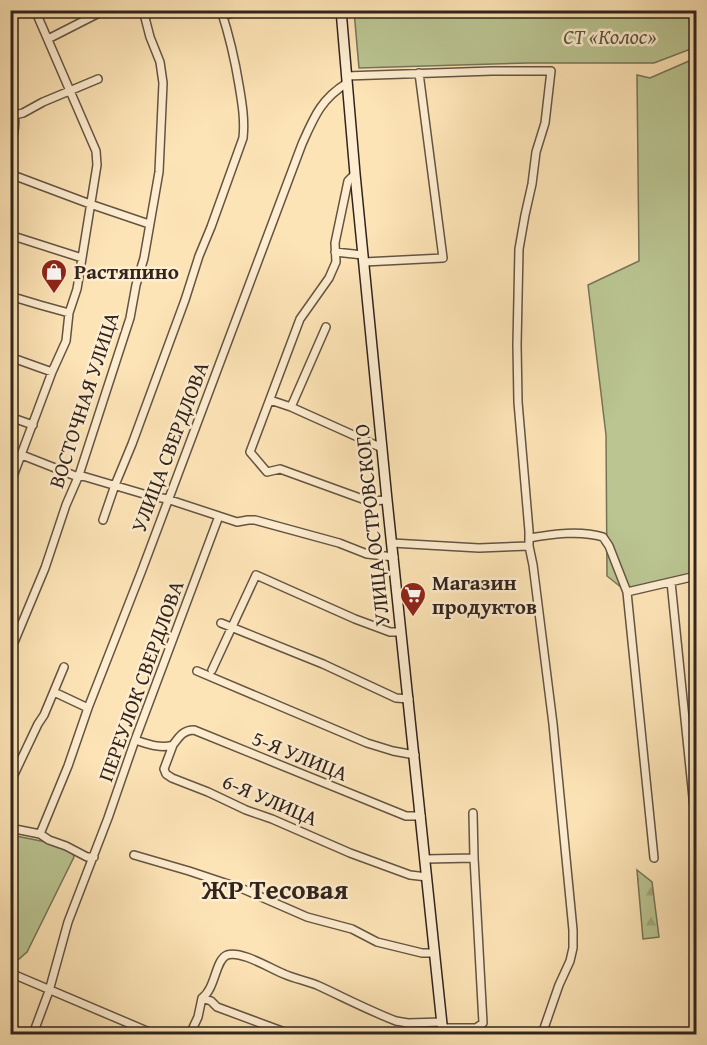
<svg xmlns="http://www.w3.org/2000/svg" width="707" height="1045" font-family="'Gentium Book Plus',serif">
<defs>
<pattern id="forest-firs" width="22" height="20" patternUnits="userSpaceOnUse" patternTransform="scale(1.5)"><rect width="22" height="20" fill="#bac592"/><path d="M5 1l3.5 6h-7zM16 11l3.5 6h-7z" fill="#a0a97d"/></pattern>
</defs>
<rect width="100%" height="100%" fill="#fde4b6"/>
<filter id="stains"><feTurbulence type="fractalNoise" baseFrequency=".00333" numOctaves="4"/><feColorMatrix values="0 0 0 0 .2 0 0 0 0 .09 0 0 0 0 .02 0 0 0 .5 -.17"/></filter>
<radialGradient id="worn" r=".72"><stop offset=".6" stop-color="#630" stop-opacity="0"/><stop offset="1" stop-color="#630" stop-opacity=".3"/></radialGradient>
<path fill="url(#forest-firs)" stroke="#757458" stroke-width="1.5" d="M637,870l15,12 7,55 -16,2z"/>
<path fill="#bac592" stroke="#757458" stroke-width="1.5" d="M354,11h342v36l-42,16h-125l-170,5z
M696,58v516l-69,18 -20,-16 -1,-141 -18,-150 51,-24 -2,-186 13,3z
M11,835l60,12 3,10 -47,95 -16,14z"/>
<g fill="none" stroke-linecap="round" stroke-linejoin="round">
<defs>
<path id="street" d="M223,16l20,-6
M48,39l57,-29
M346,76l146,-5h59l-6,52 -9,29 -4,32 -7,31 -6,34 -2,96 1,57 11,129v15l4,19 20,159 20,206v18l-3,13 -11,24 -17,49
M10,99c7,16 6,31 0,48
M15,115l8,-2 20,-11 55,-23
M10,174l80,30 59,20
M355,174l-7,7 -13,62 1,19 -7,16 -29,41 -50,133 17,20 13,-3 88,32 19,-1
M10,235l72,23
M335,252l28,3
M364,262l79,-4 -24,-185
M10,296l30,9 29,8
M10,357l42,15
M270,400l21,7 91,41
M291,407l35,-80
M10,417l23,8
M22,455l56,22
M79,475l68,20 20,4 70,23 11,-2h7l84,23 28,11 27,3
M10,489l5,-18 37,-99 14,-31 3,-28 8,-24 20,-124 -1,-14 -61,-141
M103,520l12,-35 17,-41 53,-144 14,-44 12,-29 32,-89c2,-18 -1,-35 -4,-53 -4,-25 -10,-50 -18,-75
M529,538c24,-4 51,-8 74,-1l6,9 18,46 27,266
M392,543l87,5 50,-2
M671,582l25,245
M627,592l69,-16
M221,623l102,41 73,34 13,1
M10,652l35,-84 21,-63 13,-30 51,-157 6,-33 8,-27 15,-86 4,-89 -3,-21 -10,-25 -7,-27
M212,670l44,-95 99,44 35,13h11
M197,671l170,72 26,8 22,4
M54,692l34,16
M135,740c13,4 25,9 38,5l-9,24 2,5 6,4 36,14 38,18 26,9 78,34 60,22 17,2
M173,745c6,-8 10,-15 21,-15l212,86h15
M10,783l28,-59 6,-9 20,-48
M10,828l30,6 9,6 17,6 21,11h7
M40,834l28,-68 20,-58 54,-138 160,-426c12,-27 19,-45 45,-61
M134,855l55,16 54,18 64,28 45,12 25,13 45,11h13
M426,859l48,-1
M15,975l139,59
M202,998l9,3 6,6 73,27
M443,1028h33l7,-5 -9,-165 -1,-45
M33,1034l16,-43 19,-69 40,-104 27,-78 84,-224
M190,1034l8,-17 4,-19c14,-10 13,-38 25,-43 14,-5 44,14 57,19 11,5 24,7 35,12 26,12 51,25 77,35l12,2 34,-1"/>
<path id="secondary" d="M341,10l14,164 32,326 56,534"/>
</defs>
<use href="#street" stroke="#635443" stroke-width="10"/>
<use href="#secondary" stroke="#30241d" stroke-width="12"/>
<use href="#street" stroke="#feedd0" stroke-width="7"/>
<use href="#secondary" stroke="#feedd0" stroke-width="9"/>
</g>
<defs>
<symbol id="shop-pin" viewBox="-11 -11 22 30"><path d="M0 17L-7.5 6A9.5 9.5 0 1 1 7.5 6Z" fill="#8f2418" stroke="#feedd0"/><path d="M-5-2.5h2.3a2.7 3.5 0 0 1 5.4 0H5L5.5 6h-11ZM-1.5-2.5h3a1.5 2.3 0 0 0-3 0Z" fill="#fff"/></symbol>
<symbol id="supermarket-pin" viewBox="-11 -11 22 30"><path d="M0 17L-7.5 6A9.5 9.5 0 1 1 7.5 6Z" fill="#8f2418" stroke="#feedd0"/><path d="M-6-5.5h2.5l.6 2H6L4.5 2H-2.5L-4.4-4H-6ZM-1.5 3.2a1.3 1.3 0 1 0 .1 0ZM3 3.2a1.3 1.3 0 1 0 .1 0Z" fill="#fff"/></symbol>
</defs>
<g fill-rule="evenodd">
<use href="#shop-pin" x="39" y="257" width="30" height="40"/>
<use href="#supermarket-pin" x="398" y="580" width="30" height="40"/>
</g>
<g text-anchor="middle" stroke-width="5" stroke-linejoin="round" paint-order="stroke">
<g font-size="21" font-style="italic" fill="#595440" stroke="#feedd0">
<text x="610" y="44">СТ «Колос»</text>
</g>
<g font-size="21" font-weight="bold" fill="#30241d" stroke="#feedd0" text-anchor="start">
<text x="74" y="279">Растяпино</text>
<text x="432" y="590">Магазин<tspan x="432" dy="24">продуктов</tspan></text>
</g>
<g font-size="21" fill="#30241d" stroke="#feedd0">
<text transform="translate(84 400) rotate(-72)" y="7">ВОСТОЧНАЯ УЛИЦА</text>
<text transform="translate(170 447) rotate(-69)" y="7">УЛИЦА СВЕРДЛОВА</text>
<text transform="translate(372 525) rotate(-96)" y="7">УЛИЦА ОСТРОВСКОГО</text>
<text transform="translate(141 681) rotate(-70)" y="7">ПЕРЕУЛОК СВЕРДЛОВА</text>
<text transform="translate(300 756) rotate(22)" y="7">5-Я УЛИЦА</text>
<text transform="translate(270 800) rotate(23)" y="7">6-Я УЛИЦА</text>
</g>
<g font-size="27" font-weight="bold" fill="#30241d" stroke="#feedd0">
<text x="275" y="899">ЖР Тесовая</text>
</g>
</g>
<rect width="707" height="1045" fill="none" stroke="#fde4b6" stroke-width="36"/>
<rect x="12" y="12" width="683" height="1021" fill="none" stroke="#30241d" stroke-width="3"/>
<rect x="18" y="18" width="671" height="1009" fill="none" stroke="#30241d" stroke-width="1.5"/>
<rect width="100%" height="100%" filter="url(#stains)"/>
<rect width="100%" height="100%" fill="url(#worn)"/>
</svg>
